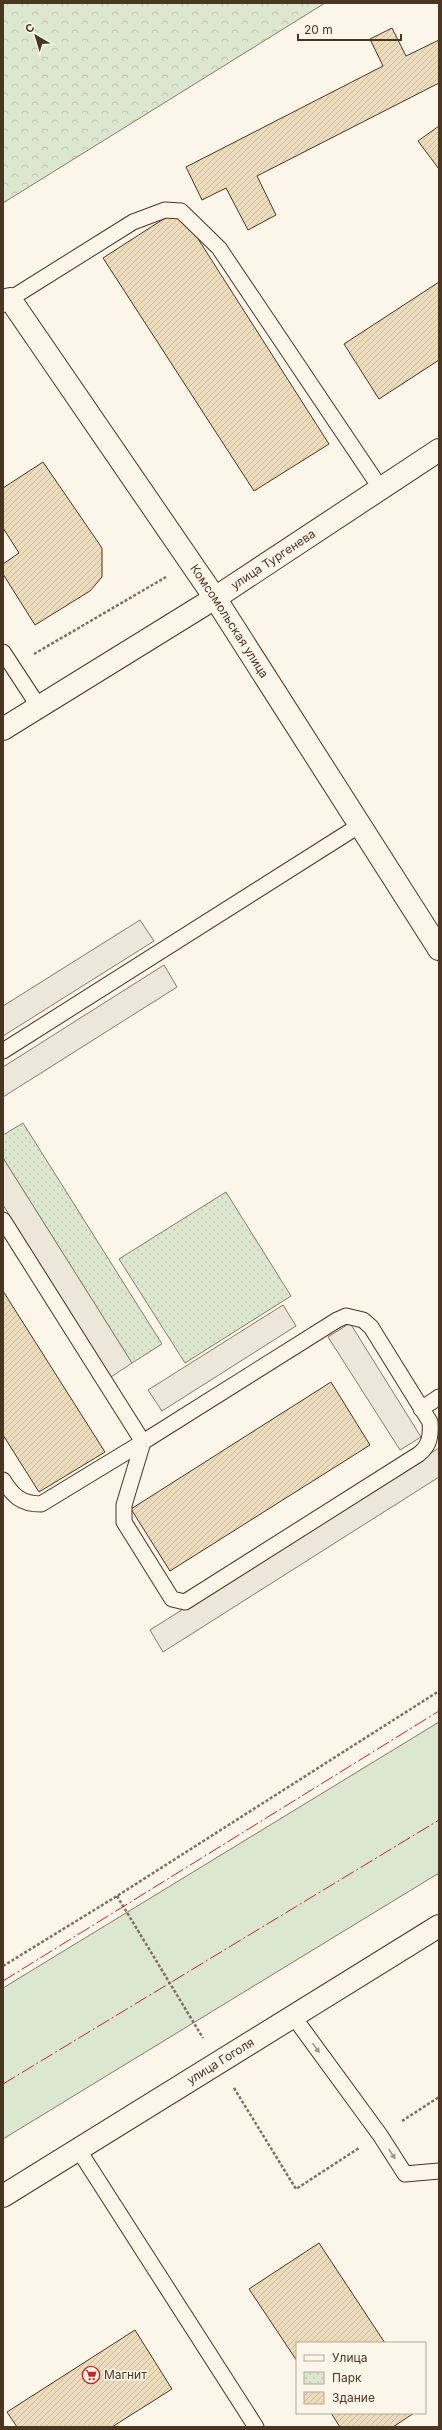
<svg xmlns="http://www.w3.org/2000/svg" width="442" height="2430" font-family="Inter,sans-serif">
<defs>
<pattern id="forest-crowns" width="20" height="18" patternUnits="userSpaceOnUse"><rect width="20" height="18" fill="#dce7d0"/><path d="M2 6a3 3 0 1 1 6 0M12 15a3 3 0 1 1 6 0" fill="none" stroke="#bec7b2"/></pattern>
<pattern id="park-dots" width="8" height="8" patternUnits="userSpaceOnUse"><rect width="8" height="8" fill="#dce7d0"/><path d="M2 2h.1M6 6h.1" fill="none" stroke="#bec7b2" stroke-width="1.8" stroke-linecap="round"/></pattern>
<pattern id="building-hatch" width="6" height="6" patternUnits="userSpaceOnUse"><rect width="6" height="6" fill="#ecdcbc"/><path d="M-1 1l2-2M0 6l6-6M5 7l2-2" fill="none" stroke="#ccbda1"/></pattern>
</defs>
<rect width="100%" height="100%" fill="#fbf6e9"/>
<path fill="#dce7d0" stroke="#887966" d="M439,1722v151l-436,266v-151z"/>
<path fill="url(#forest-crowns)" stroke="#887966" d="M3,3h322l-322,200z"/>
<path fill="url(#park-dots)" stroke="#887966" d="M23,1123l139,221 -30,19 -129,-205v-23z
M226,1192l65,104 -106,67 -66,-104z"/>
<path fill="#ede7d9" stroke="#887966" d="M140,920l14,21 -151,95v-30z
M164,965l13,22 -174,110v-30z
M3,1158l129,205 -21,14 -108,-172z
M283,1305l13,21 -134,85 -14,-21z
M350,1323l71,114 -21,13 -72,-113z
M439,1448v29l-276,175 -13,-22z"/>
<path fill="url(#building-hatch)" stroke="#4a3520" d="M392,28l14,28 33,-16v43l-182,93 19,39 -28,15 -22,-42 -24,12 -16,-33 197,-101 -13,-27z
M439,126v43l-21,-28z
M179,209l150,235 -75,47 -151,-233z
M439,282v78l-60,39 -35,-55z
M43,462l59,86v29l-12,14 -55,34 -32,-51v-10l16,-11 -16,-25v-40z
M3,1291l102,161 -66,40 -36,-57z
M331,1382l39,63 -200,126 -39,-62z
M319,2243l66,100h-88v18l-48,-72z
M135,2330l37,59 -60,38h-95l-10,-15z
M331,2413h83l-21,14h-53z"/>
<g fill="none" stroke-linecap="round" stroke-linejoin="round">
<defs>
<path id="lane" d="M10,299l123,-77 32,-12 16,1 38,37 162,241
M3,652l36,55
M3,1051l357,-226
M3,1220l140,222 -102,62c-20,0 -28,-8 -38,-24
M346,1316l17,4 8,7 59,95c1,14 0,23 -11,32l-234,148 -13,-3 -48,-77v-17l19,-63 194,-122z
M421,1409l18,-12
M293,2016l87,119 25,39 34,-3
M78,2149l178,278"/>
<g id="street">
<path id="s1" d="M3,301l7,-2 205,299 224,351"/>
<path id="s2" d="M3,729l212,-131 224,-148"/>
</g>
<g id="secondary">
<path id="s3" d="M3,2196l436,-270"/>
</g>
</defs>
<use href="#lane" stroke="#4a3520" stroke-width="17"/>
<use href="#street" stroke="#4a3520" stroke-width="24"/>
<use href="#secondary" stroke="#4a3520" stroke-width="24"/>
<path stroke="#7f6f5c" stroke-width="2.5" stroke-dasharray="3 2" stroke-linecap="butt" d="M34,654l132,-77
M117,1896l86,142
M3,1966l114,-70 322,-205
M234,2088l62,101 63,-41
M402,2121l37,-24"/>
<use href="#lane" stroke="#fbf6e9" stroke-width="15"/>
<use href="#street" stroke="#fbf6e9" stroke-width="22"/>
<use href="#secondary" stroke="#fbf6e9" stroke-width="22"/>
<path stroke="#c62828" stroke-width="1" stroke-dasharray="14 3 2 3" stroke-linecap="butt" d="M3,1981l436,-270
M3,2084l436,-264"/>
</g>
<defs><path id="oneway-solid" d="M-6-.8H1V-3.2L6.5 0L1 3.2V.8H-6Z"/></defs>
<g fill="#a29684">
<use href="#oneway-solid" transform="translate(316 2048) rotate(54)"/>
<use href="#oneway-solid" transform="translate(392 2154) rotate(57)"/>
</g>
<defs>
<symbol id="supermarket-ring" viewBox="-11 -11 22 22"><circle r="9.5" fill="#fbf6e9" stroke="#c62828" stroke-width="1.5"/><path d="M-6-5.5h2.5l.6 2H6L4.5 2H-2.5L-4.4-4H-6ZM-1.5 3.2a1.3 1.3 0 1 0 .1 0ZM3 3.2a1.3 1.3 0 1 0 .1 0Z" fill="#c62828"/></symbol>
</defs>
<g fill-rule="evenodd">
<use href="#supermarket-ring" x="81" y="2365" width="20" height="20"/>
</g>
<g text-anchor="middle" stroke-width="3" stroke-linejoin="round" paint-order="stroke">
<g font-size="12" fill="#4a3520" stroke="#fbf6e9">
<text dy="4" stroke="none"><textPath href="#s2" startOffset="319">улица Тургенева</textPath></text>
<text dy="4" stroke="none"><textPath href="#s1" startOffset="397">Комсомольская улица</textPath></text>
<text dy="4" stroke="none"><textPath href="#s3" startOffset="256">улица Гоголя</textPath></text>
</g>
<g font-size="12" fill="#4a3520" stroke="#fbf6e9" text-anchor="start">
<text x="104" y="2379">Магнит</text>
</g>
</g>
<rect width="442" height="2430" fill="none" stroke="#4a3520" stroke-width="8"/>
<rect x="296" y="2342" width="130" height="72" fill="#fbf6e9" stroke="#b4a999"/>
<rect x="304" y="2355" width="20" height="6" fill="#fbf6e9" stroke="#b4a999"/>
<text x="332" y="2362" font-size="12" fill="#4a3520">Улица</text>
<rect x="304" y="2372" width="20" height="12" fill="url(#park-dots)" stroke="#b4a999"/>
<text x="332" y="2382" font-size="12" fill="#4a3520">Парк</text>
<rect x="304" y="2392" width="20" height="12" fill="url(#building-hatch)" stroke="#b4a999"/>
<text x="332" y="2402" font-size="12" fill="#4a3520">Здание</text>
<g transform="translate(36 36) rotate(322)" stroke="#fbf6e9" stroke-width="3" paint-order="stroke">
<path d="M0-3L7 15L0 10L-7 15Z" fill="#4a3520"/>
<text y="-6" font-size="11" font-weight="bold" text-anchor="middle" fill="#4a3520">С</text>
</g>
<path d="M298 34v6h103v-6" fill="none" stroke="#4a3520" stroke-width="2"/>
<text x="304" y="34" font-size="12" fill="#4a3520" stroke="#fbf6e9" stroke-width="3" paint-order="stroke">20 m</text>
</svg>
